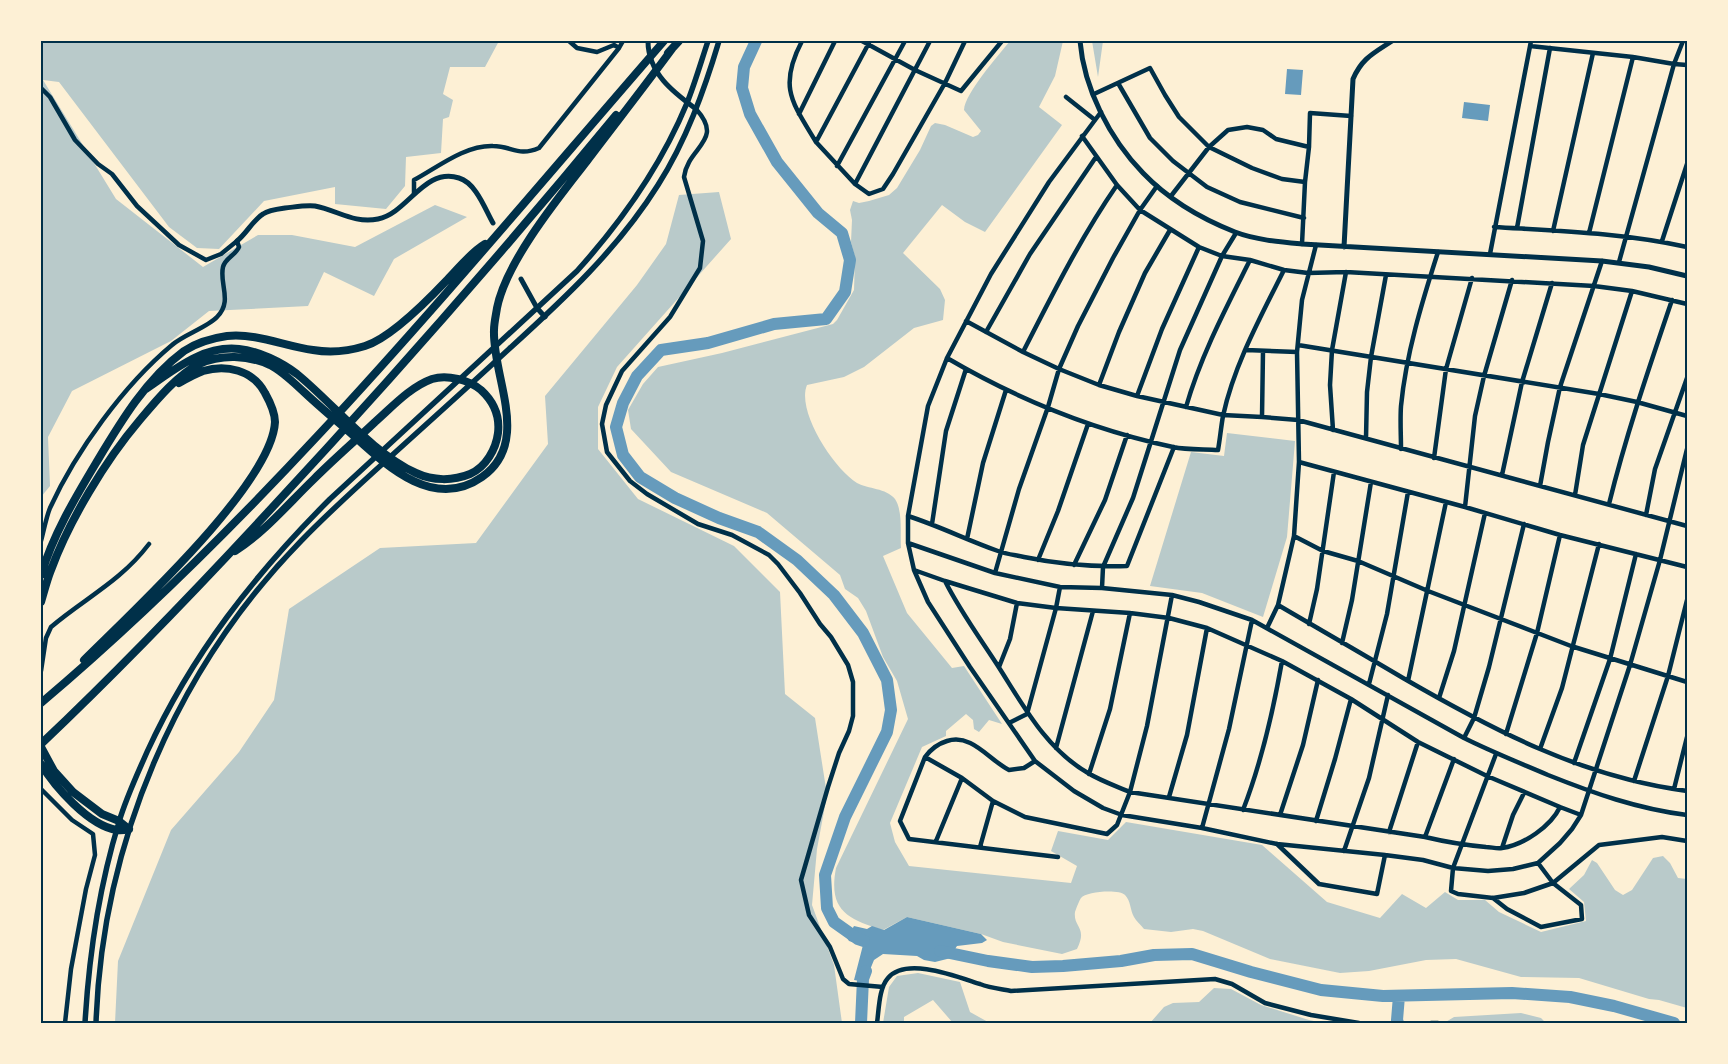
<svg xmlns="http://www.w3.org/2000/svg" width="1728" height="1064" font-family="Mulish,sans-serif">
<rect width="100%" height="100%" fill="#fdf0d5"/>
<path fill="#b9caca" d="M41,41h458l-14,26h-35l-7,27 10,6 -4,17 -6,2 -2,34 -35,4 -1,29 -19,23 -51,-5v-17l-71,14 -45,48 -22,-1 -28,-21 -110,-145 -16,-2 73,119 87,68 55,-32h34l63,12 80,-42 32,12 -73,42 -20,37 -50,-24 -16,34 -99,5 -38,30 -99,50 -24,46 2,49 -9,11z
M1010,41h53l-8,35 -16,31 23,18 -77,107 -20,-10 -23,-17 -39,48 37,36 5,11 -2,20 -29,8 -50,39 -20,10 -37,8c-11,26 27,84 50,98 11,6 29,5 38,16 8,12 5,34 6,49l-18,8 24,57 45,55 12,-2 38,58 -13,-4 -10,12 -5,-3 -1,-9 -7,-6 -20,17v5l-24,11 -32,76 5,19 14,24 162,17 6,-17 -26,-15 7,-20 50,9 18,-18 136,23 65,57 53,16 22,-24 24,14 19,-16 13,8h27l14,12 42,20 45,-11 -2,-19 -15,-13 15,-14 8,-15 5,3 18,27 8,5 9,-5 21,-32 10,-2 7,7 8,15 9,1v129l-28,-8 -10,-1 -70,-21 -58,-1 -65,-18 -30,1 -57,11 -29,2 -70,-14 -67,-28 -10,-2 -22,3 -27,-3c-3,-4 -8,-8 -10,-12 -4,-7 -3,-16 -9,-22 -5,-6 -39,-4 -44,3 -2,3 -5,11 -6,14 -2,16 13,15 2,37l-15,5 -59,-12 -22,-8 -74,-17 -24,13c-36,-11 -55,-20 -47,-62l72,-149 -11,-38 -14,-24 -17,-46 -8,-13 -13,-9 -5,-14 -73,-62 -96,-41 -40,-43 -3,-19 15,-26 15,-17 64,-14 111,-29 4,-4 17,-30 1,-33 -4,-15 1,-22 -2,-10 3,-9 6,2 10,-2 20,-6 8,-7 23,-38 11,-24 4,-3 10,2 28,12 5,-2 3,-4 -17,-21c1,-17 34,-54 46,-69z
M1092,41h11l-5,36z
M719,192l12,47 -114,128 -19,40v42l40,50 96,47 46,46 5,102 30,24 12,77 -10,54 -5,56 22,60 8,58h-727l3,-62 53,-131 68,-78 35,-52 15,-91 91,-61 96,-5 72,-99 -3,-48 92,-111 29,-41 13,-49z
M1227,433l68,8 -8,96 -24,80 -61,-24 -52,-7 41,-134 33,4z
M918,973l42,9 10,30 18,10 5,1h-40l-20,-23 -29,17v6h-21l6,-36 8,-11z
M1214,988l17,1 30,16 48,15 15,3h-174l14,-16 9,-4 26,-1z
M1521,1013l20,5 5,5h-102l10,-6z"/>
<path fill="#669bbc" d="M1287,69l16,1 -2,25 -16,-1z
M1464,102l26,3 -2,16 -26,-3z
M907,917l74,17 6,6 -5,3 -25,3 -2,3v8l-20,5 -11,-2 -7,-4 -34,-2 -9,6 -9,22 -11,-2 9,-35 -14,-4 -2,-3 7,-12 13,3 5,-3 12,4z"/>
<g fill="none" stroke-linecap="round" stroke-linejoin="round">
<path stroke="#669bbc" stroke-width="12" d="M756,41l-12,26 -2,21 8,26 27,48 41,51 24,20 8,27 -5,32 -19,27 -52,5 -66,19 -47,7 -24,26 -14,27 -7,24 7,28 17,22 35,21 44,20 39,14 39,28 37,35 29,38 24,47 4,30 -4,22 -42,85 -20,58 2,33 7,14 24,17 6,2
M940,951l48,10 44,6 31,-1 58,-5 33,-6 38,-1 59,18 70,18 62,6 129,-3 58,4 44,9 60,17
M861,1023l2,-44 3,-8
M1398,1023l-1,-3 2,-24"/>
<path stroke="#003049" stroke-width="4.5" d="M569,41l8,7 20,4 17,-7 5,3
M802,41c-24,46 -10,61 14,101l54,-101
M862,41l53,29 46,21 41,-50
M1530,46l103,11 41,7 13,1
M1118,83l32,55 23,23 34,26 33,15 64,16
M41,88l9,9 25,43 23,24 14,10 25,32 42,39 27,15 15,-6 16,-13 2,6c-3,8 -14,11 -16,20 -4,17 10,34 -6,50 -9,10 -34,18 -45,28 -48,40 -96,106 -122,163 -4,10 -6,22 -9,33
M1094,94l56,-26 15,27 14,22 30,30 43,21 30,11 23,3
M1066,97l29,23
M696,109c29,32 -8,37 -12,68l19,64 -3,27 -30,49 -48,54 -16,34 -4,19 5,28 23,29 17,13 51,30 34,11 37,20 9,9 22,29 20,31 11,13 17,28 5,17v34l-4,15 -10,22 -11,34 -27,93 8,35 21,32 13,32 6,5 34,3
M1101,112l-52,70 -58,92 -44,84 -19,48 -20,110v27l6,27 14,32 42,65 65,94 39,30 29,17 19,7 80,13 75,16 108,11 38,5 30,8 35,3 25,-2 25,-6 22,-20 12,-14 9,-14 49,-150 30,-105 27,-111
M799,114l36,-73
M1082,136l35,49 23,25 59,37 23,9 28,4 34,10 24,3 38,-1 248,14 38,5 55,13
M816,142l39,42 75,-143
M837,166l68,-125
M855,184l14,10 14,-5 10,-15 52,-91 20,-42
M414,194v-14c24,-13 51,-35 79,-34 19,0 25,11 46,2l80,-100 4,-7
M1171,196l38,-49 19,-17 19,-3 16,3 13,9 33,8
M1494,227c65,4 130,6 193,20
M1517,228l33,-180
M1553,231l40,-178
M1589,233l44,-176
M1662,241l25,-77
M1302,244l3,-62 4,-35 1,-34 41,3
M1490,254l41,-213
M1619,262l55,-198 9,-23
M966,321l57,31 36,17 40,16 38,11 86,19 39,2 36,3 389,106
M986,332l44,-78 66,-97
M1298,345l301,49 38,8 50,14
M1246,350l51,2
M1023,352c29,-57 58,-115 94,-167
M947,358c70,41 147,72 226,89 14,3 31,2 45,3 2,-11 3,-23 5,-34 11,-51 38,-100 61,-146
M1099,385l20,-53 26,-59 25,-43
M1137,396l25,-67 37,-82
M1186,407c15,-52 40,-99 64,-147
M1262,417l1,-66
M1333,430l-3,-45 2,-35 14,-78
M1366,438l1,-46 4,-35 15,-82
M1401,449c0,-14 -1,-29 0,-43 5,-52 21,-104 37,-154
M1434,458l12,-89 26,-91
M1299,462l166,45 95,28 127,32
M1502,475l20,-93 30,-99
M1540,486l8,-44 12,-55 42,-126
M1575,495l8,-50 49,-154
M1609,504c17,-69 40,-136 63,-204
M1465,507l10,-91 9,-40 28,-96
M1646,515l9,-46 32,-91
M908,516c31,10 59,24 90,35 8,3 17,4 26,6 34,7 68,10 103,9l47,-119
M932,524l14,-93 20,-62
M1294,536l29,15 35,10 70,30 143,55 116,36
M967,539l16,-76 23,-73
M908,543l87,30 65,14 42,1 70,7 27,7 53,18 212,118c28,14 56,25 84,37 45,18 90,34 139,40
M1038,560l20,-49 30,-87
M1074,565l31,-65 22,-65
M914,570l31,11c15,30 35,57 53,85 25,39 48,83 90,107 13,8 28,13 42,19l295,45c21,5 39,8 61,10 5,0 11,2 16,1 22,-3 49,-22 58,-41l21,8
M995,573l24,-84 29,-82 11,-38 19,-43 35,-68 27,-48 17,-24
M945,581l72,22 39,5 74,5 39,5 38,10 75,33 69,38 67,43 69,34 73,31
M1102,588l1,-21 30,-69 47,-148 42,-94 14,-23
M1278,605l16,-69 5,-74 -2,-110 5,-52 14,-55
M1309,624l8,-35 17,-117
M1267,628l11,-23c41,24 83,48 125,73 90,52 179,99 284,113
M1342,643l10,-43 19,-118
M999,667l11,-28 7,-36
M41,671l5,-33 5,-11c34,-29 69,-45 98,-83
M1408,681l38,-179
M1369,684l18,-70 21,-122
M1439,698l15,-47 31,-138
M1009,723l18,-9 29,-106 4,-21
M1506,734l31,-101 23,-98
M1464,738l10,-20 15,-51 35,-143
M1056,748l37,-137
M1540,749l22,-61 37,-144
M1496,754l-43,114 -2,23 7,3 35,4 31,-5 29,-10 46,-38 63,-8 25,4
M925,757l37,21 31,23 32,16 82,17 10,-9 13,-33 17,-66 25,-131
M1035,761l-11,7 -15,2c-20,-10 -37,-37 -62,-29 -10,3 -16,8 -22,16l-25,64 9,18 149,18
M1574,763l36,-104 26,-105
M1089,774l21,-65 20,-96
M1634,781l34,-105 19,-76
M41,789l31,31 21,14 2,21 -9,34 -15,80 -6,54
M1674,789l13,-52
M1169,797l18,-62 20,-107
M1243,810c19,-49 30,-98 39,-149
M1280,815l23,-70 15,-65
M1316,821l19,-62 16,-60
M1202,828l27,-99 23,-109
M1389,832l29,-90
M1425,837l29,-78
M936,841l26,-63
M1277,844l42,40 58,10 8,-39
M980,847l13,-46
M1502,848l11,-33 11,-22
M1344,851l25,-73 19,-83
M1493,898l14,11 34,18 41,-8 -1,-14 -28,-22 -15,-20
M877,1023c2,-14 2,-35 11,-45 18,-22 70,-1 92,6 10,4 21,5 31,7l204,-12 17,5 33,19 46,12 48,8
M1431,1023h7"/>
<path stroke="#003049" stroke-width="5" d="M648,41c0,32 25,51 48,68
M1080,41c4,48 30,98 63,132 25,26 59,46 92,59 21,8 45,10 67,12l300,17 47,6 38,9
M237,241c10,-8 16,-21 26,-27 6,-4 15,-5 22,-6 10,-1 20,-3 30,-2 22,4 39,18 63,13 30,-6 46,-52 81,-41 17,5 26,31 34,45
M1344,247l9,-168c9,-21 21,-26 39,-38
M521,279l16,29 8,9"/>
<path stroke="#003049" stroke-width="5.5" d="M85,1023c4,-68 14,-136 34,-201 7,-24 18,-47 28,-70 45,-98 107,-177 183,-253l247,-228c46,-51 84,-105 110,-168 8,-20 14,-41 21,-62
M96,1023c6,-179 80,-354 205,-482 28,-29 58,-56 88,-83 40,-36 80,-72 120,-109 55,-50 109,-100 149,-164 28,-44 46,-94 61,-144"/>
<path stroke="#003049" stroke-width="8" d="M668,53l11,-12
M146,389c28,-19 57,-44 93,-40 20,2 42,13 58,25 37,30 75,79 119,99 17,8 37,8 54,1 16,-7 26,-25 28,-41 2,-17 -5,-32 -17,-43 -12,-10 -34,-16 -49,-11 -22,8 -40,28 -57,43 -20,19 -41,37 -61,57 -26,25 -49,53 -79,72
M41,575c12,-40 34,-77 55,-112 24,-40 50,-84 88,-112 12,-8 29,-13 43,-15 30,-3 57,10 86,14 17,3 36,1 52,-4 26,-8 63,-46 82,-66 13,-13 23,-27 38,-36
M41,602c3,-10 6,-22 10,-32 18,-49 54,-109 88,-149 16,-19 38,-46 60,-57 22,-10 49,-9 71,1 12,6 24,18 35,28 16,15 33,29 50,44 34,31 80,73 127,40 50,-35 10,-100 12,-147 0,-7 2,-15 3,-22 9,-46 61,-110 90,-147 28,-37 57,-74 85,-112
M84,660c46,-46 188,-176 191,-238 0,-10 -5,-20 -10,-29 -12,-23 -39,-29 -62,-22 -8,3 -17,8 -24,12
M41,703c232,-196 424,-433 623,-662
M41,744c79,-75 154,-153 228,-233 119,-128 235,-260 347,-396
M41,747l13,24 19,21 29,22 17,7 10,8
M41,764c13,22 48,62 76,66 3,1 8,0 12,-1"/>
</g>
<rect width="1728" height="1064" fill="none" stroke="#fdf0d5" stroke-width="85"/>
<rect x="42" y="42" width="1644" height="980" fill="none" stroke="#003049" stroke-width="2"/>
</svg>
